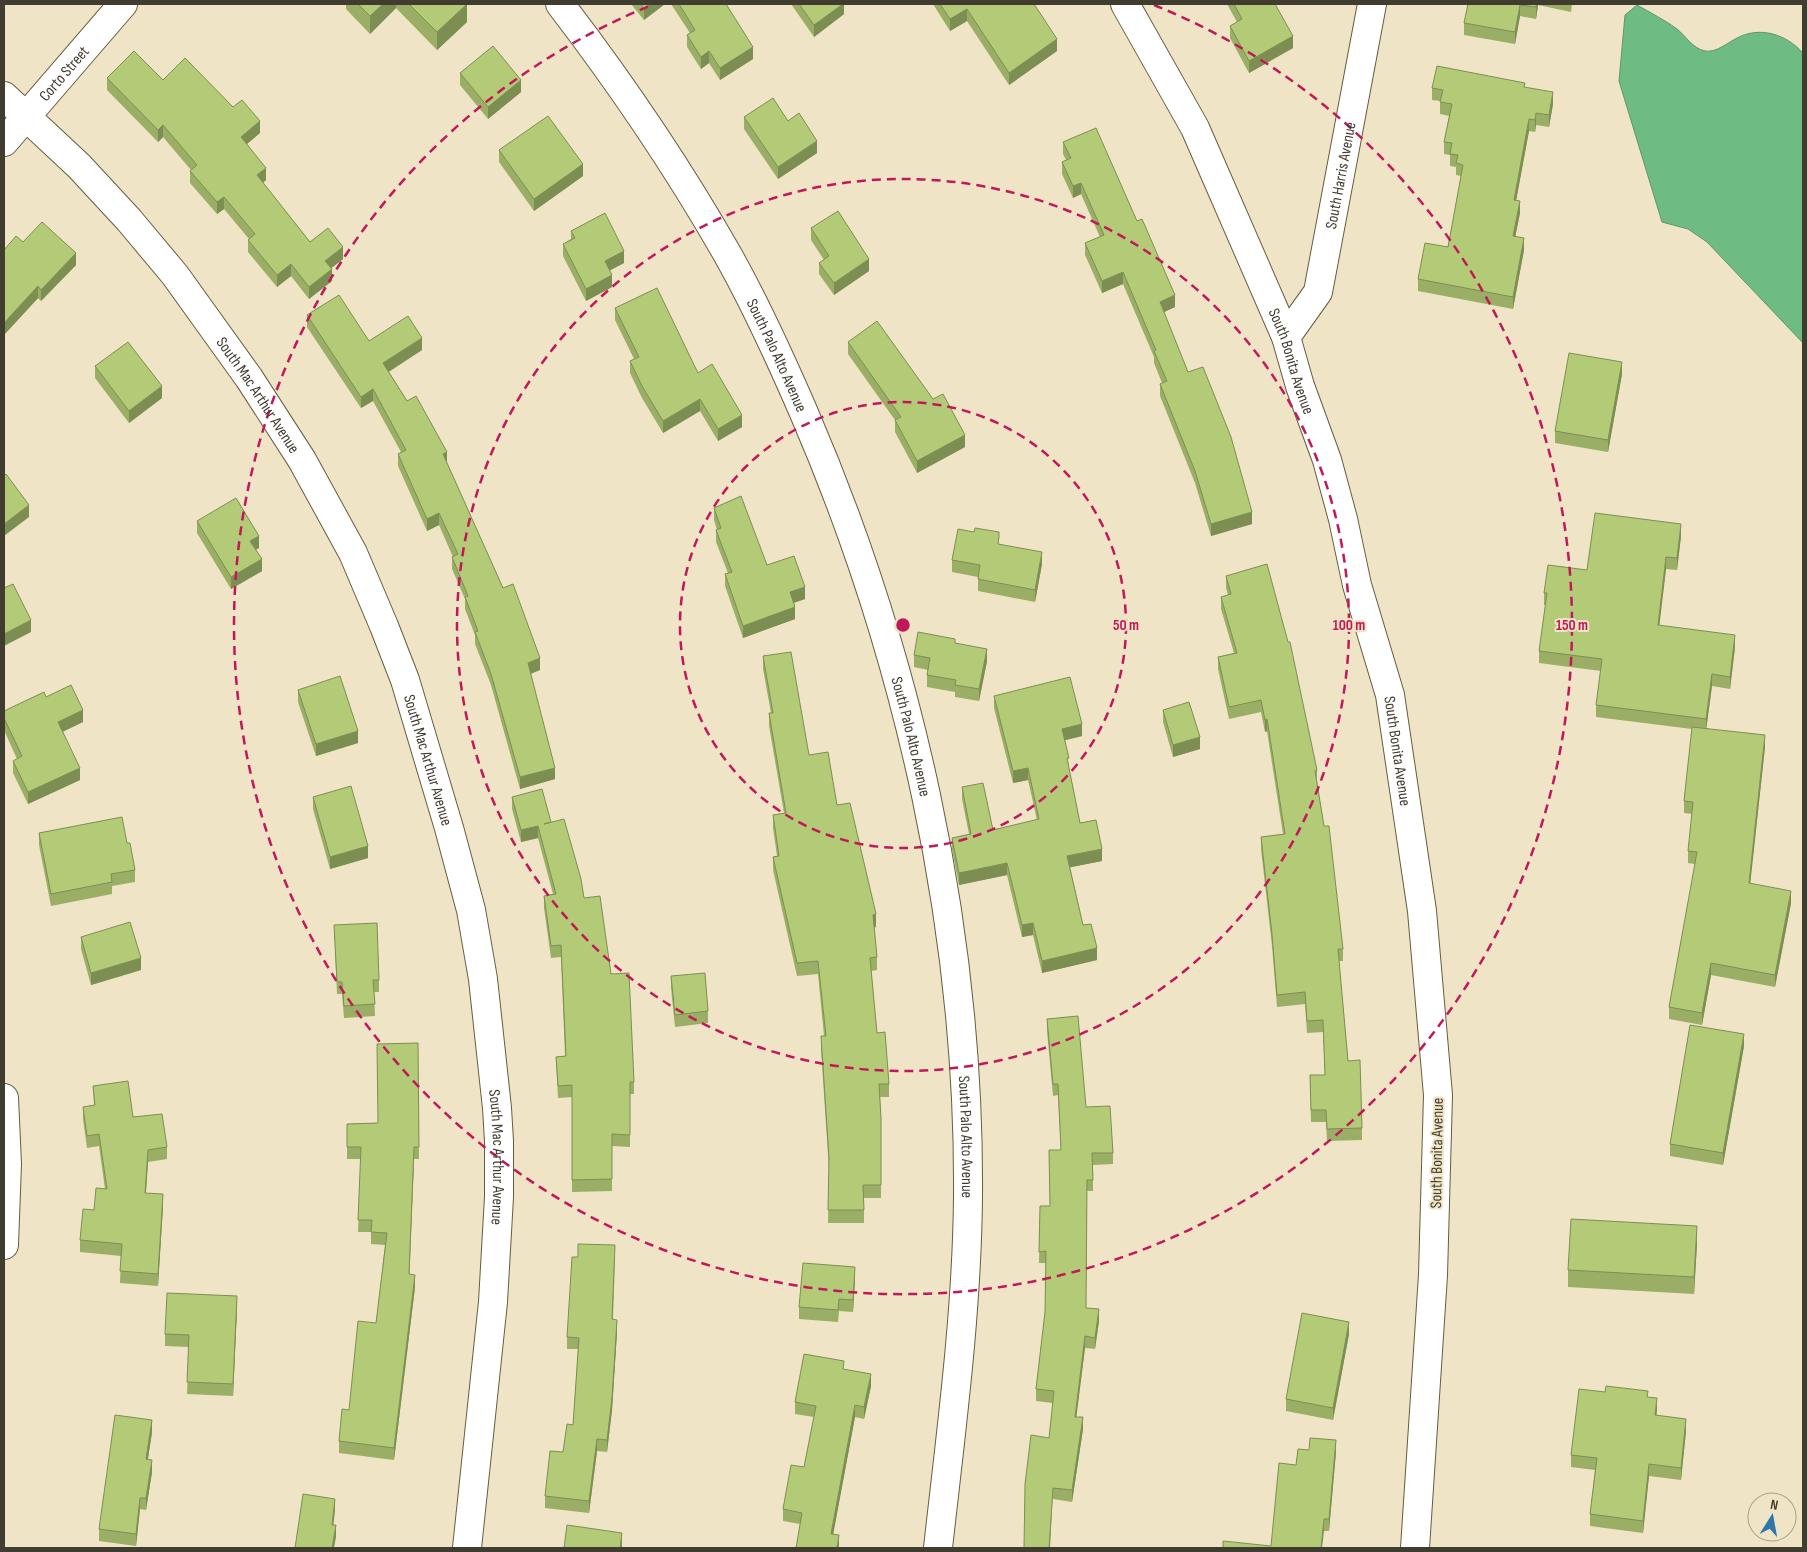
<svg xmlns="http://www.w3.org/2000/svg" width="1807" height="1552" font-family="'Sofia Sans Condensed',sans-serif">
<rect width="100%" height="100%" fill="#efe4c5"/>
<path fill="#6ebc84" stroke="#60966b" d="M1637,5c14,8 28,15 40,24 9,7 15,19 28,22 11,2 22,-8 32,-13 23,-12 49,-4 66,15v290l-96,-101 -19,-13 -26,-7 -43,-141 6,-66z"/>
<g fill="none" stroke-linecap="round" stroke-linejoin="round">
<defs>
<g id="minor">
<path id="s1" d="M560,4c62,81 119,165 169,253 28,50 52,103 75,156 105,243 166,517 164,783 -1,118 -17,235 -30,352"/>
<path id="s2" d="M1125,4l70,124 91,209 14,49 27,74 16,59 14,66 33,110 32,216 16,184 -5,180 -18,273"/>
<path id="s3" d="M4,96l75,70 50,54 46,55 74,103 53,82 51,93 31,73 21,54 44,148 22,82 12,69 14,129 2,33v56l-6,105 -26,246"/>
<path id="s4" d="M4,142l119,-138"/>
<path id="s5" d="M1286,337l32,-45 54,-288"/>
<path d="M4,1098l3,66 -3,81"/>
</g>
</defs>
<use href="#minor" stroke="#655c41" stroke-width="30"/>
<use href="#minor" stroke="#fff" stroke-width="28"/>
</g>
<path fill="#9aaf65" d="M346,4h121v18l-30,28 -41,-42 -26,26 -24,-25z
M631,4h34l-21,16z
M671,4h55l27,55 -33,21 -11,-17 -8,6 -14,-22v-12l3,-2z
M791,4h53v10l-30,23z
M933,4h101l23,47 -48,34 -42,-64 -17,10z
M1227,4h48l18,44 -44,25 -19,-35v-12l7,-4z
M1468,4h104l-1,8 -33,-7 -2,14 -16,-3 -5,28 -51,-9v-12z
M460,73l61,19 -33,27 -28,-34z
M107,78l56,2 70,27 27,26 -13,11 19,36 -3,3 47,59 33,17 -12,9 1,13 -23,18 -18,-23 -14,11 -29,-35v-12l1,-1 -25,-30 -7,5 -27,-31v-12l1,-1 -28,-33 -5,5 -51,-52z
M1432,88h93l28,16 -4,23 -13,-2 -1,7 -6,-1 -13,69 4,13 -5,24 9,13 -11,59 -95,-18v-12l30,-32 13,-71 -5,-1v-8l-6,-1v-11l-6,-1v-12l5,-26 -9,-2v-13l-8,-1z
M744,117l44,4 29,32 -39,26 -34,-50z
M1063,142l74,79 38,86 -11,5 24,60 64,152 -41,12 -16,-53 -35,-87v-12l2,-1 -8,-20v-6l-31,-73 -21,9 -17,-38v-12l15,-6 -19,-43 -8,4 -11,-24v-12l4,-2 -3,-6z
M499,150l84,26 -49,35 -35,-49z
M811,228l58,43 -35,24 -15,-21v-11l5,-3 -13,-20z
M571,231l53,32 -14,7 2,17 -26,14 -23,-45v-12l8,-5z
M23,242l53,23 -35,36 -3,-3 -34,37v-85z
M615,308l83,65 44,54 -24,14 -18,-30 -37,22 -21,-35 -12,-25v-12l4,-2 -19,-39z
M307,315l62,26 53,9 -33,22 58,91 93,207 -10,3 25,106 -35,10 -29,-104 -16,-41v-9l-10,-26v-10l-13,-30v-12h1l-14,-32 -12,6 -29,-65v-12l3,-2 -28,-51 -12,7 -54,-81z
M848,342l117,105 -48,26 -22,-41v-12l-47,-66z
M95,366l67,32 -33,25 -34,-45z
M1622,374l-14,78 -53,-9v-12z
M714,508l53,57 38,34 -11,4 1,16 -52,19 -18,-52v-12l3,-1 -12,-31v-12h1l-3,-10z
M197,521l62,27 -3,1 6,22 -31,18 -34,-56z
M1681,536l-4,34 -11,-1 -7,56 76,22 -5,42 -18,-3 -6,43 59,18 -15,136 41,20 -16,84 -64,-12 -9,50 -33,-6v-12l26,-143 -7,-1v-12l4,-37 -8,-1v-12l8,-72 -96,-12v-12l5,-34 -62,-8v-12l7,-46h-2v-12l43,-23z
M999,545l43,19 -7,38 -57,-11v-14l-26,-5v-12z
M1226,576l91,194v11l26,168v12h-4l9,100 14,67v12l-35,1 -1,-19h-15l-1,-47h15l-2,-43 -16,1 -2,-29 -28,3 -5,-61 -11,-97v-12l22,-3 -16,-103 -2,1 -4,-20 -32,7 -11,-50v-12l16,-4 -13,-44v-12l7,-2 -2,-7z
M955,643l32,18 -8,40 -24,-4v-5l-28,-5v-12l1,-5 -14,-3v-12z
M763,656l46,99 28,50 39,122h-2l3,30v13l-6,1 6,62 12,51v13h-9l1,21v80h-17v25h-36l1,-54 -8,-120v-13h3l-6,-62 -21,2 -24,-106v-13l4,-1 -4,-28v-13l11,-2 -15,-87v-13h2l-8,-44z
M298,690l60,53 -42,13 -18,-54z
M994,696l88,40 -17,4 4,28 11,55 22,38 -32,6 13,58 14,35 -55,13 -9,-38 -11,2 -15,-62 -48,10 -7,-35v-12l17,-4 -7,-35v-12l31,43 44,-10 -9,-40 -15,3 -19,-75z
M46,697l37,25 -21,10 18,48 -52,24 -15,-31v-12l4,-2 -13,-29v-19z
M1163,710l37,39 -27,8 -10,-35z
M313,797l55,61 -38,11 -17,-60z
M512,797l39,25 33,76 27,76 23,108v12h-4v53l-18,-1v45l-40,1v-95l-14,1 -2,-41 9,-1 -4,-99 -10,1 -7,-50v-12l9,-2 -15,-56 -17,4 -9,-33z
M39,833l88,10 8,27v12l-23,4v8l-61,12 -12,-61z
M334,925l45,55v12h-5l1,24 -31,2 -2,-24h-5z
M81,937l60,33 -50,15 -10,-36z
M671,976l37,35v12l-33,4 -4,-39z
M1047,1019l39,88 27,46v11l-20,1v26h-6l-1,117 13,13 -4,28 -10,-1 -9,69 7,12 -11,73 -19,-3 -4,-61 4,-35 -17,-2v-12l9,-77 1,-49h-7l1,-57h10l-1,-56h12l-3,-55 -5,1 -6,-65z
M418,1043l1,116h-5l-5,115 6,13 -21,173 -55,-7v-12l37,-118 9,-78 -14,-1v-12h-13l3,-73h-14v-35l31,-1z
M1744,1046l-21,119 -53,-9v-12z
M93,1086l40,31 34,30v12l-19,3 -2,31 17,13 -5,80 -38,-3 1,-27 -41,-4v-12l14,-30 11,-21 -6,-43 -12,2 -4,-29v-12l11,-2z
M1697,1244l-3,50 -126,-7v-17z
M615,1257l-2,63 4,12 -5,78 -5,42 -10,-1 -8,62 -44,-5v-12l18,-44 10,-27 5,-76h-11v-12z
M855,1279l-2,33 -14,-1 -1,11 -39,-3v-12z
M237,1308l-4,88 -46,-2 2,-47 -24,-1v-12z
M1349,1334l-16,86 -47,-9v-12z
M844,1370l27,16 -7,33 -9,-2 -22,117 6,14 -39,-24 -17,-3v-12l21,-42 10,-50 -19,-3v-12z
M1648,1397l9,13 -1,5 30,16 -5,49 -32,-4 -6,57 -53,-7v-12l5,-44 -24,-3v-12z
M152,1432l-4,27 4,13 -6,38 -6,-1 -4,37 -37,-5v-12z
M1336,1452l-7,79h-5l-53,15 25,-81z"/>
<path fill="#7d8e53" d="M383,4h13v4l-26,26v-18z
M467,4v18l-30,28v-18z
M650,4h15l-21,16v-12z
M843,4h1v10l-30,23v-12z
M1536,4h2v1l-2,14z
M1520,5v11l-5,28v-12z
M967,9v12l-17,10v-12z
M1293,36v12l-44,25v-12z
M1057,39v12l-48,34v-12z
M753,47v12l-33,21v-12z
M709,51v12l-8,6v-12z
M521,80v12l-33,27v-12z
M1553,92v12l-4,23v-12z
M1536,113v12l-1,7v-12z
M1529,119v12l-15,81v-12z
M260,121v12l-19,16v-12z
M163,125v12l-5,5v-12z
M817,141v12l-39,26v-12z
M583,164v12l-49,35v-12z
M266,168v12l-9,7v-12z
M1081,183v11l-8,4v-12z
M224,197v12l-7,5v-12z
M1520,201v12l-7,35v-12z
M1524,238v12l-11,59v-12z
M343,247v12l-18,14v-12z
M624,251v12l-19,10v-12z
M76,253v12l-35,36v-11z
M869,259v12l-35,24v-12z
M291,264v12l-14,11v-12z
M332,269v12l-23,18v-12z
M1123,272v12l-21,9v-12z
M612,275v12l-26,14v-12z
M38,286v12l-34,37v-12z
M1175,295v12l-15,7v-12z
M422,338v12l-39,25v-12z
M1622,362v12l-14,78v-12z
M162,386v12l-33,25v-12z
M373,389v12l-12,7v-11z
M700,399v12l-37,22v-12z
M742,415v12l-24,14v-12z
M965,435v12l-48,26v-12z
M447,452v12l-4,-10z
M29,505v12l-25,19v-12z
M1252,512v12l-41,12v-12z
M439,513v12l-12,6v-12z
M1681,524v12l-4,34v-12z
M259,536v12l-9,5v-12z
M1042,552v12l-7,38v-12z
M1666,557v12l-8,68v-12z
M262,559v12l-31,18v-12z
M805,587v12l-15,5v-12z
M795,607v12l-52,19v-12z
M31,620v12l-27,14v-12z
M1735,635v12l-5,42v-12z
M987,649v12l-8,40v-12z
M540,658v12l-12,5v-12z
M1712,674v12l-6,45v-12z
M83,710v12l-25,12v-12z
M1267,719v12l-2,1v-12z
M1082,724v12l-20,5v-12z
M358,731v12l-42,13v-12z
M1765,735v12l-16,148v-12z
M1200,737v12l-27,8v-12z
M80,768v12l-52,24v-12z
M555,768v11l-35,10v-12z
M1028,768v12l-15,3v-12z
M538,826v12l-17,4v-12z
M368,846v12l-38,11v-12z
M1102,849v12l-35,7v-12z
M1007,863v12l-48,10v-12z
M1791,891v12l-16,84v-12z
M876,914v13l-3,1v-13z
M1033,923v12l-11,2v-12z
M1097,948v12l-55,13v-12z
M141,958v12l-50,15v-12z
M1711,963v12l-9,50v-12z
M1744,1034v12l-21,119v-12z
M414,1147v12l-5,127v-12z
M148,1150v12l-3,43v-12z
M163,1194v12l-5,80v-12z
M1697,1226v18l-3,50v-17z
M855,1267v12l-2,33v-12z
M415,1275v12l-21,173v-12z
M237,1296v12l-4,88v-12z
M1099,1309v12l-4,28v-11z
M617,1320v12l-5,78 -5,42v-12z
M1349,1322v12l-16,86v-12z
M1085,1336v12l-10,80v-11z
M871,1374v12l-7,33v-12z
M1657,1398v12l-2,17v-12z
M855,1405v12l-24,129v-12z
M1083,1417v12l-11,73v-12z
M1686,1419v12l-5,49v-12z
M152,1420v12l-6,39v-12z
M597,1439v12l-8,62v-12z
M1336,1440v12l-7,79v-12z
M152,1460v12l-6,38v-12z
M1649,1464v12l-6,57v-12z
M1053,1488l-3,60h-1z
M140,1498v11l-4,37v-12z
M335,1499v12l-3,26v-12z
M1324,1519v12l-2,17h-1z
M336,1525v12l-2,11h-2z
M622,1533v15h-2z
M839,1535v13h-2z"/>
<path fill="#b3cb76" stroke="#7d8e53" d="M358,4h25l-13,12z
M409,4h58l-30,28z
M640,4h10l-6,4z
M679,4h47l27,43 -33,21 -11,-17 -8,6 -14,-22 8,-5z
M799,4h44l-29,21z
M940,4h94l23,35 -48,34 -42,-64 -17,10z
M1234,4h41l18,32 -44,25 -19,-35 12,-7z
M1468,4h68v3l-16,-2 -5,27 -51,-9z
M493,46l28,34 -33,27 -28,-34z
M134,51l29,29 22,-22 48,49 9,-7 18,21 -19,16 25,31 -9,7 53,67 18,-14 15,19 -18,14 7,8 -23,18 -18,-23 -14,11 -29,-35 7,-6 -31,-37 -7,5 -27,-31 7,-6 -34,-40 -5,5 -51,-52z
M1437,66l88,17 -1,4 29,5 -4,23 -13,-2 -1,7 -6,-1 -15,81 6,1 -7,35 11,2 -11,59 -95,-18 7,-36 23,4 15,-82 -7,-2 2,-8 -8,-1 2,-11 -8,-1 8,-38 -12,-2 3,-12 -11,-2z
M773,98l15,23 11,-8 18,28 -39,26 -34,-50z
M548,116l35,48 -49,35 -35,-49z
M1096,128l41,93 5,-2 33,76 -15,7 28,70 15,-5 28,70 21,75 -41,12 -16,-53 -35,-87 7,-3 -13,-30 2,-1 -33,-78 -21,9 -17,-38 19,-8 -23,-52 -8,3 -11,-24 9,-4 -8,-16z
M838,211l31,48 -35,24 -15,-20 10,-7 -18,-28z
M605,213l19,38 -19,10 7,14 -26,14 -23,-45 12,-6 -4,-7z
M42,222l34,31 -35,37 -3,-4 -34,37v-73l12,-14 7,6z
M657,288l41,85 14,-9 30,51 -24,14 -18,-30 -37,22 -21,-35 -12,-25 9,-4 -24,-49z
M339,295l30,46 39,-25 14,22 -39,25 24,38 9,-5 31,56 -4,2 60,134 10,-4 27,74 -12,5 27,105 -35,9 -29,-103 -16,-42 3,-1 -13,-34 3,-1 -16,-39 6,-3 -19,-41 -12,6 -29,-65 8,-4 -33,-61 -12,8 -54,-82z
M877,321l56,78 10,-5 22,41 -48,26 -22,-41 6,-3 -53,-75z
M128,342l34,44 -33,25 -34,-45z
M1569,353l53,9 -14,78 -53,-9z
M6,474l23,31 -25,19v-48z
M741,496l26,69 27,-9 11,31 -15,5 5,15 -52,19 -18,-52 7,-2 -16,-42 5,-2 -7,-20z
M236,498l23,38 -9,5 12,18 -31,18 -34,-56z
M1595,513l86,11 -4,34 -11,-1 -8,68 77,10 -5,42 -18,-3 -6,45 -110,-14 6,-46 -63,-8 8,-58h-3l4,-28 39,5z
M975,528l24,4v5l-1,7 44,8 -7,38 -57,-11 2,-14 -28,-5 6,-31 16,3z
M1267,564l21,78h2l27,128 -2,1 9,55h5l14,123h-5l10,112 12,-1 2,68 -35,1 -1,-19h-15l-1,-35h15l-2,-55 -16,1 -2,-29 -28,3 -5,-61 -11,-97 24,-3 -18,-115 -2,1 -4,-20 -32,7 -11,-50 19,-4 -16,-56 10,-3 -5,-18z
M13,584l18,36 -27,14v-46z
M918,632l37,7v4l32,6 -8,40 -24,-4 1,-5 -29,-5 3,-17 -16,-3z
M791,652l18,103 19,-3 9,53 13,-2 26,111 -3,1 4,42 -7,1 7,75 8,-1 4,52h-10l2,34v67h-18l1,25h-36l1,-52 -8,-122h5l-8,-75 -21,2 -24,-106 6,-1 -6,-41 13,-2 -17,-100h4l-10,-57z
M340,676l18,55 -42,13 -18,-54z
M1070,677l12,47 -20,5 7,29h-2l13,65 16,-3 6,29 -35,7 16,69 8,-1 6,24 -55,13 -9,-38 -11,2 -15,-62 -48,10 -7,-35 19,-4 -9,-47 21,-4 10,47 46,-11 -11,-51 -15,3 -19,-75z
M71,685l12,25 -25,12 22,46 -52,24 -15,-31 9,-5 -18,-38v-7l40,-19 2,5z
M1189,702l11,35 -27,8 -10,-35z
M1692,727l73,8 -16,148 42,8 -16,84 -64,-12 -9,50 -33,-6 28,-155 -9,-1 5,-49 -9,-1z
M351,786l17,60 -38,11 -17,-60z
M542,789l9,33 -7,2 20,-5 17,60 3,19 16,-2 11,78 18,-1 5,109h-4v53l-18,-1v45l-40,1v-95l-14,1 -2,-29 10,-1 -5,-111 -10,1 -7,-50 12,-2 -18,-68 -17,4 -9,-33z
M122,817l5,26h3l5,27 -24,4 1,8 -61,12 -12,-61z
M130,922l11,36 -50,15 -10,-36z
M377,923l2,57h-6l2,24 -31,2 -2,-24h-5l-3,-57z
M705,973l3,38 -33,4 -4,-39z
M1078,1016l8,91 24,-1 3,47h-21l1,27h-6l-1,128 13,1 -4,29 -10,-2 -10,81h8l-11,73 -19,-2 -4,60h-25l1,-64 6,-49 18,3 5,-47 -18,-2 9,-77 1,-61 -7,1 1,-46h10l-1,-56h12l-3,-66h-5l-6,-65z
M1690,1025l54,9 -21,119 -53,-9z
M418,1043l1,104h-5l-5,127 6,1 -21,173 -55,-7 3,-32 7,1 9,-89 18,2 11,-90 -16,-1 1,-12h-14l3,-73h-14v-23l31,-1 -1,-79z
M128,1081l5,36 29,-3 5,33 -19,3 -3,43 18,1 -5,80 -38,-3 2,-27 -42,-4 3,-31 11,1 2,-22 11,1 -8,-55 -12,2 -4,-29 12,-2 -2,-19z
M1571,1219l126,7 -3,51 -126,-7z
M578,1244l37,1 -3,74 5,1 -5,78 -5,42 -10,-1 -8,62 -44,-5 5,-45 13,1 4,-28 6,1 6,-87 -12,-1 5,-80h6z
M803,1263l52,4 -2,33 -14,-1 -1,11 -39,-3z
M167,1293l70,3 -4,88 -46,-2 2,-47 -24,-1z
M1302,1313l47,9 -16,86 -47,-9z
M804,1354l40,7 -1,8 28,5 -7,33 -9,-2 -24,129 8,1 -2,13h-41l6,-35 -19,-4 8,-44 13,2 12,-61 -21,-4z
M1606,1386l42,5 -1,6 10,1 -2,17 31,4 -5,49 -32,-4 -6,57 -53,-7 7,-56 -26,-3 8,-66 26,3z
M115,1415l37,5 -6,39 6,1 -6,38h-6l-4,36 -37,-5z
M1310,1438l26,2 -7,79h-5l-3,29h-98v-7l48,5 8,-83 17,2 2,-16 11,1z
M303,1494l32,5 -3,26h4l-4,23h-37z
M567,1525l55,8 -2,15h-56z"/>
<g fill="none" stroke="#c2185b" stroke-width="2.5" stroke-dasharray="9 6">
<circle cx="903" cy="625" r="223"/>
<circle cx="903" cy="625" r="446"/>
<path d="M1154 5A669 669 0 1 1 652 5"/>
</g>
<g text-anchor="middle" stroke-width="4" stroke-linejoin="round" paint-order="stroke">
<g font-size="16" fill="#413c30" stroke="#efe4c5">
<text dy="6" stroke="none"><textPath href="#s4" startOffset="91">Corto Street</textPath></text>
<text dy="6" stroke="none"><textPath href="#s5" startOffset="174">South Harris Avenue</textPath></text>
<text dy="6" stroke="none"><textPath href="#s1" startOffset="414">South Palo Alto Avenue</textPath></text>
<text dy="6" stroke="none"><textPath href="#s2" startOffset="395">South Bonita Avenue</textPath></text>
<text dy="6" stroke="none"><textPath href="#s3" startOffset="394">South Mac Arthur Avenue</textPath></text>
<text dy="6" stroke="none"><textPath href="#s1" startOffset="819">South Palo Alto Avenue</textPath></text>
<text dy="6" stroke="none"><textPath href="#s2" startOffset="800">South Bonita Avenue</textPath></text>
<text dy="6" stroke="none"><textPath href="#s3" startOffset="799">South Mac Arthur Avenue</textPath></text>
<text dy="6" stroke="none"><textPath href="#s1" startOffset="1224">South Palo Alto Avenue</textPath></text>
<text transform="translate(1436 1153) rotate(-89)" y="6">South Bonita Avenue</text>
<text dy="6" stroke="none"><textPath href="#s3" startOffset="1204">South Mac Arthur Avenue</textPath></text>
</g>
</g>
<circle cx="903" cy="625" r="8" fill="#c2185b" stroke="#efe4c5" stroke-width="2.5"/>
<g font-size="15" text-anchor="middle" font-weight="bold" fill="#c2185b" stroke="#efe4c5" stroke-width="4" stroke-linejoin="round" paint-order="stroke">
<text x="1126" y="630">50 m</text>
<text x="1349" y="630">100 m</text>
<text x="1572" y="630">150 m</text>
</g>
<rect width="1807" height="1552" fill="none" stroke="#413c30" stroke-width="10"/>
<g transform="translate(1772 1517) rotate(11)"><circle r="24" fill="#efe4c5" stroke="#a9a189"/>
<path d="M0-4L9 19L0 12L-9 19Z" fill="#2f77ab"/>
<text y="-8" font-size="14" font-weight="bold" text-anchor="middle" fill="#413c30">N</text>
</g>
</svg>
